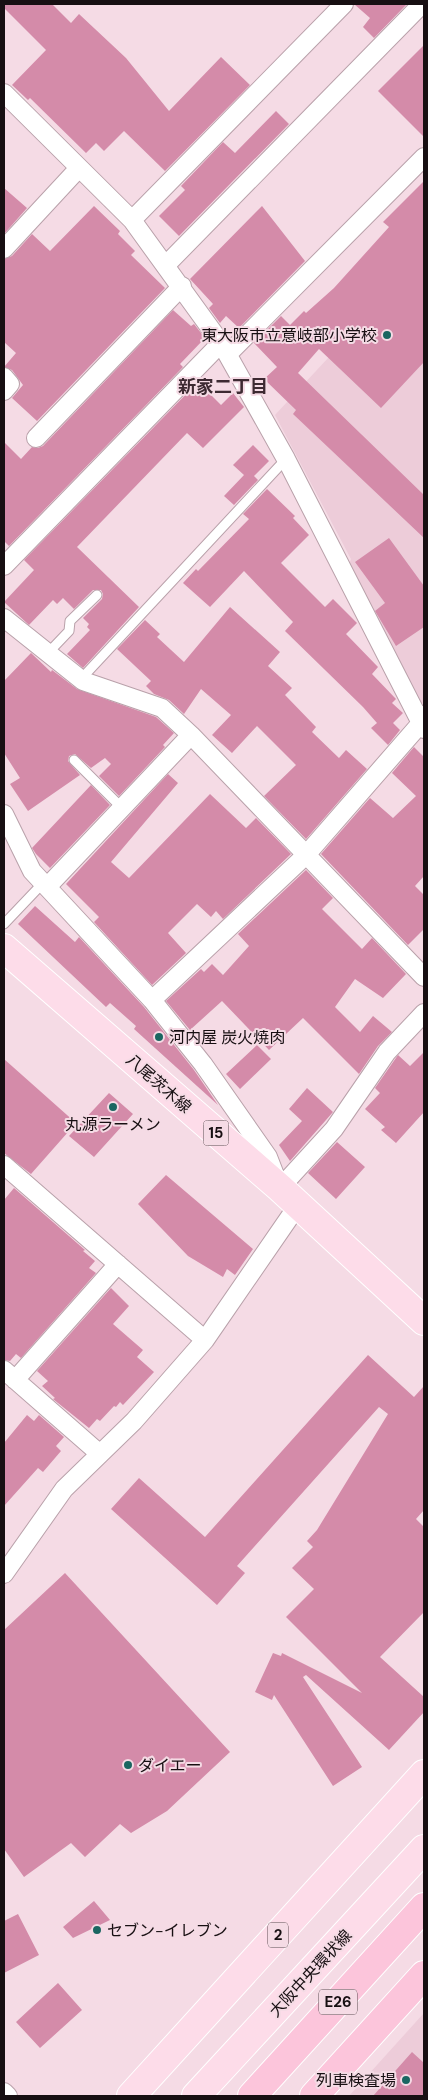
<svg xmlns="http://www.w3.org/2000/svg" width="428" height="2100" font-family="'DM Sans','Noto Sans JP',sans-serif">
<rect width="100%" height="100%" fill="#f5dbe5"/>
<path fill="#edccd9" d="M424,255v448h-5l-70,-138 2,-6 -76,-144z
M424,2013v83h-75z"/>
<path fill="#d48ba9" d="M4,4h48l19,19 8,-9 47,44 43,53 52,-54 29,28 -85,86 -41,-40 -20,20 -8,-8 -10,10 -56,-55 -2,2 -16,-15 34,-35 -42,-42z
M354,4h53l-33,34 -11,-11 7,-9z
M424,45v92l-46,-46z
M276,111l13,13 -110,112 -20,-20 26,-26 -4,-4 42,-44 12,11z
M424,181v181l-43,46 -62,-59 -21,24 126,122v43l-131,-124 3,-4 -32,-31 13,-12 -23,-24 27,-27 9,9 14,-14 2,2 28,-25 55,-61 -6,-5z
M4,188l23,20 -23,26z
M94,206l26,25 -2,3 17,17 -4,4 34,33 -128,133 -25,-23 11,-13 -11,-15 -8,-3 12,-14 -12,-11v-83l8,-3 20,-22 18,17z
M262,206l43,55 -66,67 -13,-12 -6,7 -11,-15 4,-4 -23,-25z
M173,310l18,16 3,-2 11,14 -25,26 3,3 -174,179 -5,-5v-99l17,17 11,-12 6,1 5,-2z
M198,382l23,23 12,-12 11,14 -41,41 -16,-15 -110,114 62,60 -56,61 -16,-14 23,-24 -3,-3 2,-3 -6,-6 19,-19 1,-5 -2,-4h-8l-19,19 -11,-11 -6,6 -4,-4 -24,25 -25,-23 30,-32 -10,-10z
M253,445l16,16 -15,15 4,4 -24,25 -10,-9 20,-21 -11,-10z
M267,489l28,27 -2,2 16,17 -28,28 44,44 8,-8 24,24 -11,11 32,33 -6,7 24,25 -4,4 11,10 -10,10 7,7 -12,15 -17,-17 6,-5 -14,-16 -78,-76 8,-9 -49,-51 -34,36 -27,-24 13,-14 2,2 51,-52 -6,-5z
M389,538l35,48v41l-28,19 -21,-35 10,-8 -30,-41z
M230,607l50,45 -12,14 24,22 -7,7 31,32 -4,5 27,26 7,-8 21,19 -61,70 -42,-43 32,-31 -39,-39 -25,27 -20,-18 19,-20 -30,-26 -17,25 -15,-14 -15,-6 -8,-8 5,-5 -34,-32 28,-29 15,14 -3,3 27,25z
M31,653l20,19 1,-2 25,19 79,28 18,16 -11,12 2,2 -46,49 -20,-20 12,-12 -6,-6 -14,10 -16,-14 -6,2 -1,5 12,14 -52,36 -18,-27 10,-6 -16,-25v-72z
M414,747l10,10v119l-9,10 9,9v34l-16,16 -87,-91 49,-56 23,20 23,-22 -24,-23z
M168,774l10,9 -67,79 18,16 81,-84 36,34 10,-10 35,36 -68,65 -7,-8 -5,6 -14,-13 -29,29 18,20 -34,32 -58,-63 5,-5 -33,-33z
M91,785l19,20 -60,63 -14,-14 -4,-6z
M306,870l27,28 -11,11 40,40 10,-11 34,36 -23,24 -28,-19 -20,28 25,25 13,-16 19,16 -14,14 -19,28 -56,-56 -34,32 -47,-49 -32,29 -24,-29 35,-32 3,3 8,-8 11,11 26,-29 -11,-12z
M35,906l40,36 4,-5 65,70 50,63 24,35 -84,-76 2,-3 -26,-23 -4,4 -88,-83z
M257,1045l14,14 -31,30 -14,-15z
M424,1052v60l-28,31 -15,-13 4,-3 -20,-18 15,-16 -5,-5 23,-33 12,11z
M4,1059l72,64 -45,51 -27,-21z
M307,1088l26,24 -43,49 -11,-16 23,-24 -13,-12z
M109,1093l24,21 -39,43 -25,-21z
M337,1142l28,25 -29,32 -28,-26z
M166,1175l87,74 -18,26 -8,-6 -4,8 -35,-21 -50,-52z
M14,1188l71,62 -2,1 12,10 -6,7 7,5 -75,85 -5,-4 -6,7 -6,-1v-160z
M111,1288l18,18 -16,18 30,26 -6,7 17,15 -31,33 -3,-3 -4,5 -2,-1 -14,15 -3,-2 -8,9 -36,-29 2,-1 -13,-12 6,-5 -11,-10z
M368,1355l46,42 10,-11v124l-8,9 8,8v85l-44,45 44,40v15l-35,38 -83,-75 -3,2 59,90 -29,19 -59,-91 -2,5 -17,-8 18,-39 8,3 1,-3 80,40 -76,-76 28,-28 -22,-21 21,-21 -6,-6 10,-11 71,-116 -9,-7 -142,159 8,7 -28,32 -106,-96 28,-31 66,59z
M27,1415l7,6 5,-6 25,22 -8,9 5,5 -18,21 -5,-4 -34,38v-63z
M65,1573l165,179 -63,59 -36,22 -11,-9 -35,33 -14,-14 -47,34 -20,-28v-219z
M94,1901l16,19 -37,18 -10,-11z
M18,1914l21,41 -35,18v-52z
M58,1983l24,27 -42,38 -24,-26z
M412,2052l12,11v33h-51z"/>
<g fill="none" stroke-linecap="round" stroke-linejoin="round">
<defs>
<path id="lane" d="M48,653l21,-22 1,-10 27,-26
M81,679l205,-220
M74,760l47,47
M4,924l39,-41"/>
<path id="street" d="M4,93l128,127 89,123 65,116 138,270
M132,220l212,-216
M4,249l75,-81
M166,265l256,-261
M228,354l196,-197
M4,377l6,7 -6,7
M36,438l146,-152
M4,566l217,-223
M4,618l79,63 79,27 29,27 233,242
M4,814l28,57 120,129 51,64 65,93 12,31 54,-59 53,-77 37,-39
M47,887l144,-152
M152,1000l154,-145 115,-132 3,-8
M4,1165l201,175
M4,1370l96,84
M15,1380l103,-116
M4,1574l60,-85 70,-68 71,-81 93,-135
M4,2092l4,4"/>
<path id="primary" d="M4,948l276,240 144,133
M131,2096l293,-322
M196,2096l228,-247"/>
<path id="highway" d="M252,2096l172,-189
M314,2096l110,-121"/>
</defs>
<use href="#lane" stroke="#b9a1aa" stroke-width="11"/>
<use href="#street" stroke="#b9a1aa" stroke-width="20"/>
<use href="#primary" stroke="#fff" stroke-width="30"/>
<use href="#highway" stroke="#fff" stroke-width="30"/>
<use href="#lane" stroke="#fff" stroke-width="9"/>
<use href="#street" stroke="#fff" stroke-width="18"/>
<use href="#primary" stroke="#fddce9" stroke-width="28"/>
<use href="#highway" stroke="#fcc5db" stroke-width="28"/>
</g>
<g fill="#1a6661" stroke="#f5dbe5" stroke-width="2">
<circle cx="387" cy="335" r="5"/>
<circle cx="159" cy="1037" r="5"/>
<circle cx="113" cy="1107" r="5"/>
<circle cx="128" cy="1765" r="5"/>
<circle cx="97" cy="1930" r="5"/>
<circle cx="406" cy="2080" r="5"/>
</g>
<g text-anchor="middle" stroke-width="4" stroke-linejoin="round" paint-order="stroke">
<g fill="#f5dbe5" stroke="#5a4c51" stroke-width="1">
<rect x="203.5" y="1120.5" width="25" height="25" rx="4"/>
<rect x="268" y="1922.5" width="20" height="25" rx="4"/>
<rect x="319" y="1989.5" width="38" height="25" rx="4"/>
</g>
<g font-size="15" font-weight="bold" fill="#170f12">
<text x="216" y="1138">15</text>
<text x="278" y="1940">2</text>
<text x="338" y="2007">E26</text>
</g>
<g font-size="16" fill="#170f12" stroke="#f5dbe5" text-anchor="start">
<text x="377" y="341" text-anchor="end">東大阪市立意岐部小学校</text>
<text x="169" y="1043">河内屋 炭火焼肉</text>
<text x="113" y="1130" text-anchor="middle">丸源ラーメン</text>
<text x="138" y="1771">ダイエー</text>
<text x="107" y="1936">セブン-イレブン</text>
<text x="396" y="2086" text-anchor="end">列車検査場</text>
</g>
<g font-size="16" fill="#170f12" stroke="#f5dbe5">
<text transform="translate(159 1083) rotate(41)" y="6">八尾茨木線</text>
<text transform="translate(310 1973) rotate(-47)" y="6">大阪中央環状線</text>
</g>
<g font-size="18" font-weight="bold" fill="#3d2a32" stroke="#f5dbe5">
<text x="223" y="393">新家二丁目</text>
</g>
</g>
<rect width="428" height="2100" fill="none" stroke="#170f12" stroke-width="10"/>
</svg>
